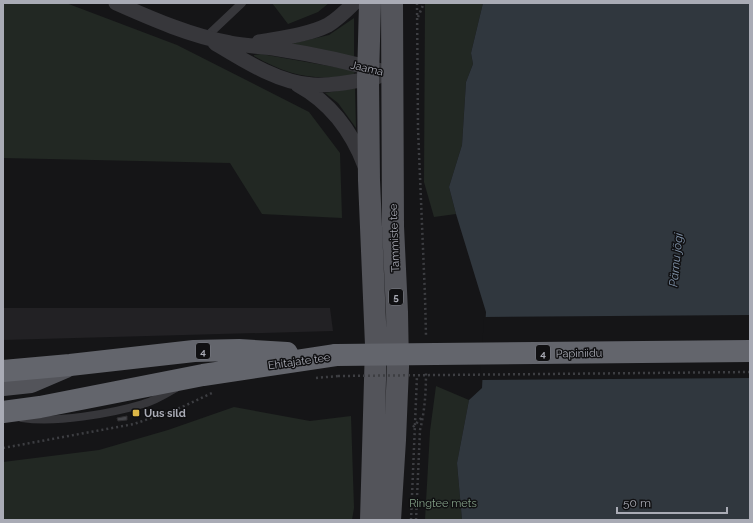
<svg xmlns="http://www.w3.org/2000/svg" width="753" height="523" font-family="Raleway,sans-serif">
<rect width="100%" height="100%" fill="#151517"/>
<path fill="#222124" d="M3,308h327l3,23 -330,9z"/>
<path fill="#222823" d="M3,3h63l111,42 132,67 31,41 2,65 -80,-4 -32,-51 -227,-5z
M272,3h57l-11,9 -30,12z
M425,3h58l-12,50 2,11 -7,18 -4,63 -13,42 7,27 -22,3 -10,-35z
M354,18v39l-68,-12 43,-10z
M261,54l91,16 3,2 -2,3c-40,6 -64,1 -99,-19v-1z
M355,88l1,40 -18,-25 -13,-10z
M436,386l33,14 -12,63 5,57h-37l5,-89z
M234,407l76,14 41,-5 3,92 -2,12h-349v-58l96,-12 69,-20z"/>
<path fill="#30373e" d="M483,3h267v517h-288l-5,-57 12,-63 13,-12 4,-76 -30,-98 -7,-27 13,-42 4,-63 7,-18 -2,-11z"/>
<path fill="#151517" d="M750,315v63l-270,2 4,-63z"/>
<path fill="#444549" stroke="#302f32" d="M127,416v4l-9,1 -1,-3z"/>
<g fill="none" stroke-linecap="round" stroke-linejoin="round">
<path stroke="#3d3e42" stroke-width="2.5" stroke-dasharray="2 3" stroke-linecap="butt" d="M417,3l1,126 7,167 1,40
M418,17l6,-14
M316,378l22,-2
M413,427l10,-11
M3,448l131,-24 48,-17 30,-14
M416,520l4,-90c5,-20 6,-39 6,-59"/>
<path stroke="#37373b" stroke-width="8" d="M206,37l36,-34
M22,418c34,5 88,-4 121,-14 12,-3 23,-10 33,-16"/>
<path stroke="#37373b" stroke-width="15" d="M116,3c36,16 75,33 114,40 14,3 29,3 43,5 39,6 81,15 119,26
M259,42c22,-4 49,-7 69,-17 10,-6 18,-14 26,-22
M215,43c28,17 64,40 98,42 21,1 43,-4 64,-8
M298,85c33,18 54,47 67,81"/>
<path stroke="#53545a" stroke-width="22" d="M370,3l-2,76 1,101 7,165 -5,175
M3,385l28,-3 35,-15
M390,520l5,-80 3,-73 -1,-55 -4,-86 -1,-223"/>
<path stroke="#63656c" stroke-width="22" d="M3,371l67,-6 124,-14 45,-1 48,3
M3,412l37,-5 163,-32 133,-20"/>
<path stroke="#3d3e42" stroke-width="2.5" stroke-dasharray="2 3" stroke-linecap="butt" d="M338,376l412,-4
M411,520l6,-144"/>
<path stroke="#63656c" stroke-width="22" d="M336,355l414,-4"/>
</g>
<rect fill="#ddb747" stroke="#101012" stroke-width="1.5" x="132" y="409" width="8" height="8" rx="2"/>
<g text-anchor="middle" stroke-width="3" stroke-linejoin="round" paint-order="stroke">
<g fill="#101012" stroke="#7b7c84" stroke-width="1">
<rect x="389" y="289" width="14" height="16" rx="3"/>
<rect x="196" y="343" width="14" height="16" rx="3"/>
<rect x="536" y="345" width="14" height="16" rx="3"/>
</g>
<g font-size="10" font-weight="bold" fill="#a9abb5">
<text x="396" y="301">5</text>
<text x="203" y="355">4</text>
<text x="543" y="357">4</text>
</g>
<g font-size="11" fill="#a9abb5" stroke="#101012">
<text transform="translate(367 68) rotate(13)" y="4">Jaama</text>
<text transform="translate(394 238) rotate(-92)" y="4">Tammiste tee</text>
<text transform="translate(579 353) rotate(-1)" y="4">Papiniidu</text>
<text transform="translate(299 361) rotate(-8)" y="4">Ehitajate tee</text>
</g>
<g font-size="11" font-weight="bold" fill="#a9abb5" stroke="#101012" text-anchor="start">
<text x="144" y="417">Uus sild</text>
</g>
<g font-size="11" fill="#829e86" stroke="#101012">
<text x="443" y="507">Ringtee mets</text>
</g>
<g font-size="12" font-style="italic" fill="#8396ad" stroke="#101012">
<text transform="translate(676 260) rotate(-84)" y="4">Pärnu jõgi</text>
</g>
</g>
<rect width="753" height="523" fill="none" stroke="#a9abb5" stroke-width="8"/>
<path d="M617 507v6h110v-6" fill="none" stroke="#a9abb5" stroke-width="2"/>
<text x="623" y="507" font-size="12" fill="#a9abb5" stroke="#101012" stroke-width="3" paint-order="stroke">50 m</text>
</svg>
